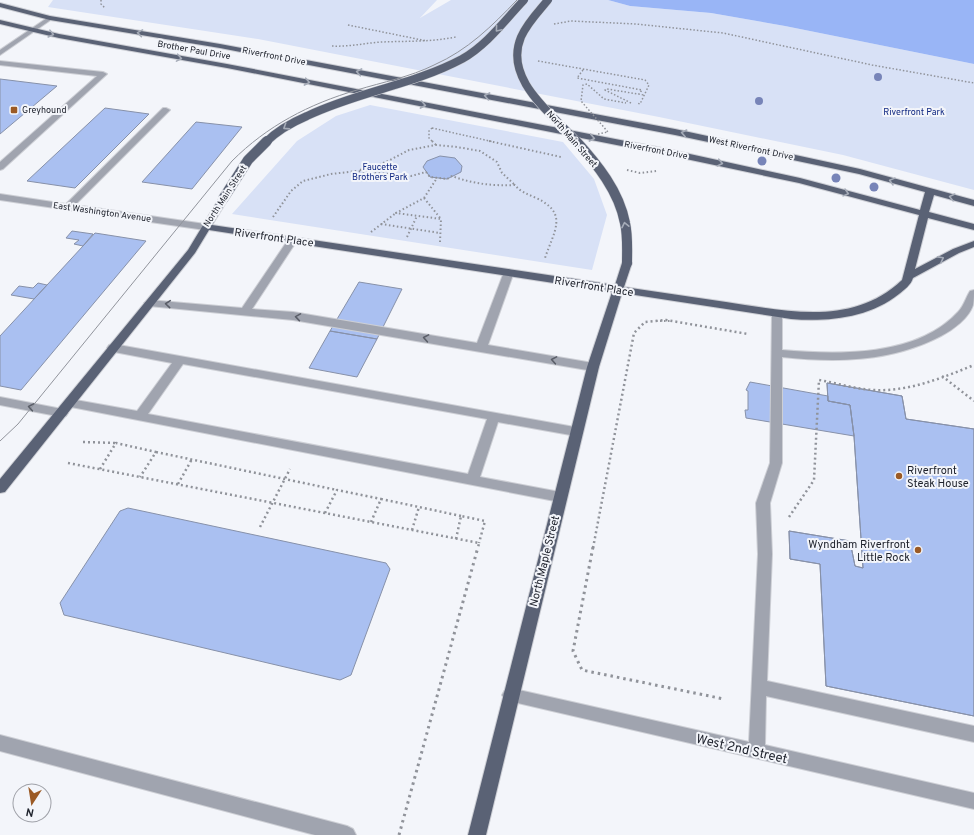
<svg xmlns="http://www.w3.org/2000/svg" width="974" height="835" font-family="Overpass,sans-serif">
<rect width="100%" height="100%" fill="#f3f5fa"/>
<path fill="#d8e1f6" d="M53,0h384l-17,18 31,-18h157l22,6 81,7 74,13 189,38v126l-131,-35 -184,-38 -401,-78 -210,-32z
M370,105l193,37 31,37 13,36 -15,55 -360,-56 65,-73 39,-25z"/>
<path fill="#99b5f6" d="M608,0h366v64l-189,-38 -74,-13 -81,-7z"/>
<path fill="#aac0f1" stroke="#8791a9" d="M0,79l57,7 -57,48z
M105,108l44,6 -74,74 -48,-7z
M196,122l46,5 -50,62 -50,-7z
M440,156l15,2 7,8 -1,6 -14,7 -17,-2 -7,-10 4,-6z
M72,231l21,3 -10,12 -9,-2 5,-4 -13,-2z
M95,233l51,8 -125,149 -21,-4v-50z
M359,282l43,7 -25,50 -47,-8z
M38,283l9,2 -13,14 -23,-4 8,-9 14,2z
M330,331l47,8 -20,38 -48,-9z
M750,382l78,14v5l22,4 4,31 -108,-18 -1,-8h3v-19l-2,-1z
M827,383l75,13 4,23 68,10v287l-148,-30 -6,-122 -30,-5 -1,-28 61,10 5,25 8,2 -9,-132 -4,-31 -22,-4z
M827,383l75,13 4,23 68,10v287l-148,-30 -6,-122 -30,-5 -1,-28 61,10 5,25 8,2 -9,-132 -4,-31 -22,-4z
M128,508l258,55 4,6 -39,106 -11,5 -276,-65 -4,-12 60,-92z"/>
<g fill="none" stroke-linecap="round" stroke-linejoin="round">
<defs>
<path id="minor" d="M50,16l3,2 -1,1 -52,36v-5z
M0,61l103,11 4,2 -104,95 -3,1v-8l97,-86 -97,-11z
M163,108h3l4,2 -95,95 130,19 3,1 2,2 -2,2 -3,1 -205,-30v-6l66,10z
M293,236l5,3 -46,70 41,3 184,31 27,-71 5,-3 5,3 -26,73 105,18 4,1 2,3 -2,3 -4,1 -300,-51 -144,-14 -5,-3 5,-3 93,8 48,-71z
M974,290c0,4 0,10 -1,15 -4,13 -20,25 -32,31 -50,26 -104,27 -159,21v106l-12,40 2,51 -5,127 207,45v16l-208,-46 -1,49 209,48v16l-469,-109 -3,-5 3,-5 5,-2 239,54 9,-188 -2,-51 14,-40 2,-150 1,-2h8l1,2v37c56,5 135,7 176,-38 6,-6 8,-15 12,-21z
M113,344l467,84 2,3 -2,3 -4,2 -78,-14 -18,55 80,15 5,1 2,4 -2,4 -5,1 -494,-96 -2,-3 2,-3 4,-1 67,12 35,-48 -63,-12 -2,-3 2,-3zM183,364l304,55 -19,55 -320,-60z
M0,397l62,12 4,1 2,3 -2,3 -4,1 -62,-12z
M0,735l347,91 6,3 3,6h-41l-315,-84z"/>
<path id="major" d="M0,3l50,13 170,28 455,85 185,40 114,31v6l-40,-11 -5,17 45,12v6l-46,-12 -13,51 38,-20 21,-8v6l-15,6 -46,25c-2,7 -9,12 -14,16 -30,24 -71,28 -108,25l-169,-26 -23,74 -113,468h-18l119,-468 25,-75 -403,-62 -14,23 -190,239 -5,1v-14l188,-229 32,-53h6l2,2 -16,26 403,60 7,-22 5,-3 5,3 -8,24c34,5 68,10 102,15 62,9 126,25 176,-22l17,-65 -120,-32 -132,-28 -440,-87 -168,-30 -59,-14v-4l59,14 168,30 440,85 133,29 120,32 5,-18 -66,-18 -184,-39 -455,-87 -170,-28 -50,-13z"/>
</defs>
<use href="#minor" stroke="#cdcfd5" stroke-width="2"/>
<use href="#major" stroke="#cdcfd5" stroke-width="2"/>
<path stroke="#90939a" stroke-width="1.5" stroke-dasharray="1.5 2" stroke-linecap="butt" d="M101,0v4l4,4
M554,24l17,-3 65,3 87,9 149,32 102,18
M348,25l79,16
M332,46c17,1 33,-3 50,-4 25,-1 49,0 74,-5
M538,61l107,19 4,5 -9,19 -3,-1
M583,70l-6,8 65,12 -3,4
M631,103l-26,-13 2,-1 37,6
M432,128l62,14
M432,128l-3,3v7l4,4"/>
<path stroke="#90939a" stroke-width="2" stroke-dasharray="1.5 2.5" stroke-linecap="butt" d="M432,141l4,4
M489,141l72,16
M360,170l26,-8 23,-12 27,-5 21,2 23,4 17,11 5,11 13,12
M627,170l13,3 17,-2
M424,198l17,21 -45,-6z
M424,198l13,-20
M273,217l18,-26 12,-10 28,-7 26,-3 54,5 15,-4 4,5 17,2 5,-3c21,8 41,10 63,9 5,7 13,9 21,13 33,15 18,33 9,60
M381,224l59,9
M371,232l25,-19
M407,237l10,-21
M440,242l1,-23
M656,321h16"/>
<path stroke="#90939a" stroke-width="2.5" stroke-dasharray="2 3" stroke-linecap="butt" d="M942,376l32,25
M83,442l33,1
M156,452l181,38
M68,463l411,80 -1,5
M100,469l16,-26 40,9 -16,25
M178,484l14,-25
M325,513l12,-23 44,9
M789,517l25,-37 5,-100c18,3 36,9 54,10 35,2 69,-12 101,-25
M371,522l10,-23 38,8
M260,527l30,-58
M412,530l7,-23 42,9
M456,539l5,-23 24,5 -6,22
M593,548l41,-215 11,-11 21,-2 82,14"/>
<path stroke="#90939a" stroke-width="3" stroke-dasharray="2.5 4" stroke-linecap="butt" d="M593,547l-20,104 9,19 142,29
M399,835l79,-288"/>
<use href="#minor" fill="#a0a4af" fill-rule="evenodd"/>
<use href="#major" fill="#5a6275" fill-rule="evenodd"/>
<path stroke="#91949c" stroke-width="1" d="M0,441l18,-17 214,-263c35,-35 77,-57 125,-71 26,-8 53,-13 77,-25 34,-15 58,-39 83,-65"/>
<defs>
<path id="major-bridge-far1" d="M548,0c-10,12 -21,23 -27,37 -18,43 32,77 56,105
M266,142c11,-11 27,-20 41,-26 50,-24 106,-31 155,-57 25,-14 43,-39 62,-59"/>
<path id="major-bridge" d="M576,141c21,23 43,50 49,82 3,13 2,27 2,40
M223,199l25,-39 19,-19"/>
</defs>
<use href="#major-bridge-far1" stroke="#cdcfd5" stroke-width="9" stroke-linecap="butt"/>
<use href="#major-bridge" stroke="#cdcfd5" stroke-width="11" stroke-linecap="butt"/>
<path stroke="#90939a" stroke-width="1.5" stroke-dasharray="1.5 2" stroke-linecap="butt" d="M598,134l10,-2 -27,-31 2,-16 4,-1 17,15 22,4"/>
<use href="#major-bridge-far1" stroke="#5a6275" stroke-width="8"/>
<use href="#major-bridge" stroke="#5a6275" stroke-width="10"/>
</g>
<g fill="#7784b8">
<circle cx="878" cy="77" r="4"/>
<circle cx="759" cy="101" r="4"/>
<circle cx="762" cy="161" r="4.5"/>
<circle cx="836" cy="178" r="4.5"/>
<circle cx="874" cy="187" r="4.5"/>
</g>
<defs><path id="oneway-chevron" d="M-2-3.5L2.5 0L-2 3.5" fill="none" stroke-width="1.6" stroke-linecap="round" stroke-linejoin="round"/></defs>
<g stroke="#a6acb8">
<use href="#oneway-chevron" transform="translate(498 29) rotate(130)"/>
<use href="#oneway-chevron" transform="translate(140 33) rotate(-171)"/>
<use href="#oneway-chevron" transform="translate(51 34) rotate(14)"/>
<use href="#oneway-chevron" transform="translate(179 58) rotate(10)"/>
<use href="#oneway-chevron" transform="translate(359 72) rotate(-169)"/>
<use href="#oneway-chevron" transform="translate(307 82) rotate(11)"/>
<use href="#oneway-chevron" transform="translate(487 96) rotate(-169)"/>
<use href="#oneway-chevron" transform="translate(423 105) rotate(11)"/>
<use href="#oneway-chevron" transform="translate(286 127) rotate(147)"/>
<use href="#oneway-chevron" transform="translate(684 133) rotate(-168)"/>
<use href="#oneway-chevron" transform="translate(592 138) rotate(11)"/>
<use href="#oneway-chevron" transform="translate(720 163) rotate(12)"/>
<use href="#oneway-chevron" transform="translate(892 181) rotate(-165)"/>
<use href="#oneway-chevron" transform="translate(846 193) rotate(15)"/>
<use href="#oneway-chevron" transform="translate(952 197) rotate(-166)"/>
<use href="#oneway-chevron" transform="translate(625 225) rotate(-102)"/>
<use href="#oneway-chevron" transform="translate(941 259) rotate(-28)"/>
</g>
<g stroke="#5a5e68">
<use href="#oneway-chevron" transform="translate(168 304) rotate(-175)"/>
<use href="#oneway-chevron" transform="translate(298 317) rotate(-171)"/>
<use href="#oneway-chevron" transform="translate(426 338) rotate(-170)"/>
<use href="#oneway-chevron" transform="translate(554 360) rotate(-170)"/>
<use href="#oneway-chevron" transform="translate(31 407) rotate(-170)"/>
</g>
<g fill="#9b5a25" stroke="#f3f5fa" stroke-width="1.5">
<rect x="10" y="106" width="8" height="8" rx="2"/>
<circle cx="899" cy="476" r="4"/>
<circle cx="918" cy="550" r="4"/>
</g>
<g text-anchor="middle" stroke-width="4" stroke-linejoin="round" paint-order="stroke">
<g font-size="9" fill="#20242e" stroke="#f3f5fa">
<text transform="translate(194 50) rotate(10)" y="3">Brother Paul Drive</text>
<text transform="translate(274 56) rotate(11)" y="3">Riverfront Drive</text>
<text transform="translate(572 139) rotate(49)" y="3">North Main Street</text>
<text transform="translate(751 148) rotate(12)" y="3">West Riverfront Drive</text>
<text transform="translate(656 150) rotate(11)" y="3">Riverfront Drive</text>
<text transform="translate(225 196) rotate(-57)" y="3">North Main Street</text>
<text transform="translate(102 212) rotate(8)" y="3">East Washington Avenue</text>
</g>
<g font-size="9" fill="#20242e" stroke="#f3f5fa" text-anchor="start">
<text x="22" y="113">Greyhound</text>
</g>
<g font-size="9" fill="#112882" stroke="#f3f5fa">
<text x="914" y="115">Riverfront Park</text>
<text x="380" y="170">Faucette<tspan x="380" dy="10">Brothers Park</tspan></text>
</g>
<g font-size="11" fill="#20242e" stroke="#f3f5fa">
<text transform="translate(274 237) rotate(8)" y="4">Riverfront Place</text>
<text transform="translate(594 286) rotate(9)" y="4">Riverfront Place</text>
<text transform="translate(544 561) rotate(-76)" y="4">North Maple Street</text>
</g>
<g font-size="11" fill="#20242e" stroke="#f3f5fa" text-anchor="start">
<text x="907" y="474">Riverfront<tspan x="907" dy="13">Steak House</tspan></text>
<text x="910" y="548" text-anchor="end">Wyndham Riverfront<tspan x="910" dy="13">Little Rock</tspan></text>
</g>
<g font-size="13" fill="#20242e" stroke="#f3f5fa">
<text transform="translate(742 748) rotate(13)" y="5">West 2nd Street</text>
</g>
</g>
<g transform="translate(32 803) rotate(192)"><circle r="19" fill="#f3f5fa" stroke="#9fa1a8"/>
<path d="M0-3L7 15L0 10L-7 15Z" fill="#9b5a25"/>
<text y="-6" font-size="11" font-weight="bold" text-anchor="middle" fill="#20242e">N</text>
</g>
</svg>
